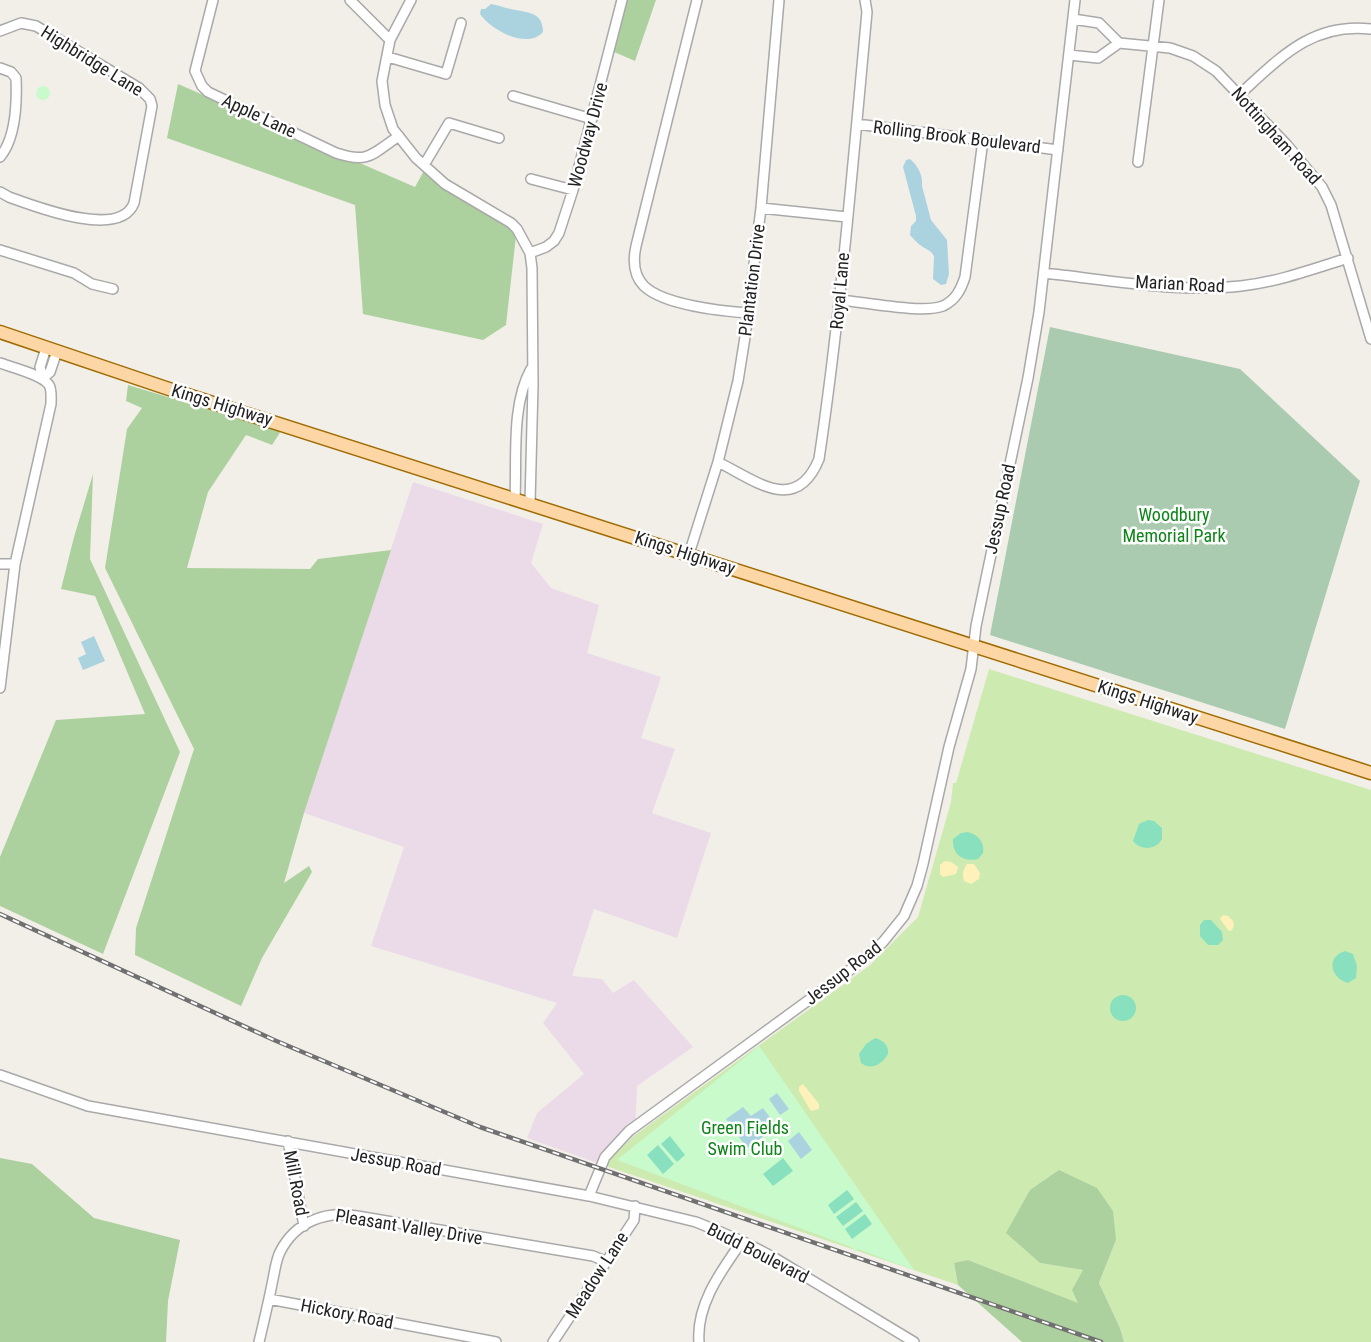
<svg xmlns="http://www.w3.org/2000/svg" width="1371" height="1342" font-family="'Roboto Condensed',sans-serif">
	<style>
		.industrial { fill: #ebdbe8 }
		.grass { fill: #cdebb0 }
		.forest { fill: #add19e }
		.sand { fill: #fff1ba }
		.cemetery { fill: #aacbaf }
		.park { fill: #c8facc }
		.pitch { fill: #88e0be }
		.water { fill: #aad3df }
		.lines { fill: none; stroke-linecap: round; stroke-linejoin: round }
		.minor-casing { stroke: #a9a9a9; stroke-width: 12 }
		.major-casing { stroke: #a06b00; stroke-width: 15 }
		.minor { stroke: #fff; stroke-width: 9 }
		.major { stroke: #fcd6a4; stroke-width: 12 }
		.rail-casing { stroke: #707070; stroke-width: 4.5 }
		.rail { stroke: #fff; stroke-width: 2; stroke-dasharray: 7; stroke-linecap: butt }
		.labels { text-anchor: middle; stroke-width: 5; stroke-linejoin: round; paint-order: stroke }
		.street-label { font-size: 18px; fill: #222; stroke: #fff }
		.park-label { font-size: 18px; fill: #0c8416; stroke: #fff }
	</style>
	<rect width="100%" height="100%" fill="#f2efe9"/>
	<path class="industrial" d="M413,482L543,524L531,563L551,588L599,605L587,653L661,677L641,738L675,749L652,813L711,833L677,938L594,909L572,976L602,979L613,993L634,980L693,1047L637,1086L635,1135L603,1165L527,1138L537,1113L584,1074L543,1023L557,1003L371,946L404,847L304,813Z"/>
	<path class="grass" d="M989,669L1371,790V1342H1124L1120,1328L1099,1283L1116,1240L1040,1263L1084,1270L1079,1304L968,1260L954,1264L958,1285L603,1165L635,1135L869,966L918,917L951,802L953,783H956Z"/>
	<path class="forest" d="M616,0H656L635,61L605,48Z
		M178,84L415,187L426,167L517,227L506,325L483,340L363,314L355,205L167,138Z
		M128,385L281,431L272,445L246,435L208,492L187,568L310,569L318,559L391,550L304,813L284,883L309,866L312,872L262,958L241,1006L135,955L136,928L194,749L105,568L127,429L142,408L126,401Z
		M93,474L90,559L180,752L103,954L0,906V857L56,720L145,714L95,596L61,589L74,537Z
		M0,1158L32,1164L94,1218L180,1240L168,1301L166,1342H0Z
		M1059,1170L1097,1188L1113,1211L1116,1240L1099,1283L1120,1328L1124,1342H1022L958,1285L954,1263L968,1260L1078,1303L1072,1290L1083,1270L1040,1263L1006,1233L1030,1190Z"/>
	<path class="sand" d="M945,861L951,862L958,867L956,874L943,877L940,874V865Z
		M967,864H974L980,873L979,879L971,884L964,881C962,874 963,870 967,864Z
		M1223,915L1228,916L1233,921L1234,926L1232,930L1229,931L1220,919Z
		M803,1084L819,1104V1109L811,1111L799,1091V1087Z"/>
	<path class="cemetery" d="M1050,327L1240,369L1360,481L1285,729L990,635Z"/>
	<path class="park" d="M36 93a7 7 0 1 1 14 0a7 7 0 1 1-14 0Z
		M759,1046L914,1270L858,1249L855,1252L851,1247L617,1160Z"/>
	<path class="pitch" d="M1148,820L1154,821L1162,828V839C1156,850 1141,851 1133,841L1139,824Z
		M968,832C978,835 985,842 983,853L978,859C963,862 952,855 953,839L961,833Z
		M1204,920H1211L1222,932L1223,940L1218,945H1208L1200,936V925Z
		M1345,951L1353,954L1357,966L1356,978L1348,983C1331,979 1325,957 1345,951Z
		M1110 1008a13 13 0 1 1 26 0a13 13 0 1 1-26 0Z
		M875,1038C883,1040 889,1045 888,1054C882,1064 872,1071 861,1063L859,1054L866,1044Z
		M670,1136L685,1155L677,1162L661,1144Z
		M658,1145L674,1164L663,1174L647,1155Z
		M783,1158L793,1171L773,1186L763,1174Z
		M847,1190L854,1199L834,1214L828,1205Z
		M856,1202L863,1211L843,1226L836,1217Z
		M865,1214L872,1224L852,1239L845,1229Z"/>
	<path class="water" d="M491,4C498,5 504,8 511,9C527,13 543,11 543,32C527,50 491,30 480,14L481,9H485Z
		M910,159C918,166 923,175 922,186L931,220L947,240L949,274L946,284L941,285L933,279L934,256C930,249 926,250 920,245C916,242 913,238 910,235L911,226L916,221V216L903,167L906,160Z
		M94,636L105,661L83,670L78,658L86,654L81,642Z
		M777,1093L789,1109L780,1115L769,1099Z
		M743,1107L751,1116L763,1108L777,1127L747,1148L726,1119Z
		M799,1132L812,1150L801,1159L788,1141Z"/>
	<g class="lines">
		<g class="minor-casing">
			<path id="minor" d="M213,0L195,71L202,86L208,92L336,153C369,164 372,154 399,136
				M350,0L390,40
				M411,0L390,40L382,81L385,105L393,129L416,158L445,184L511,223L517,229L530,253L532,268L533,385L530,503
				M697,0L636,246C633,260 633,275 644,286C664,305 721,311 748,313
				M1073,19L1099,23L1119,43L1170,48L1193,56L1216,71L1287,145L1322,187L1331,205L1371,339
				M0,31L21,23L36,26L139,88L150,99L152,106L134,203C120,240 34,206 9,197L0,192
				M1069,55L1098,58L1119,43
				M388,57L446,74L461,23
				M0,68L11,72L16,78C17,102 16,138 0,157
				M1240,94C1280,58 1312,22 1371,29
				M513,96L592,119
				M857,124L1058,150
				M1138,162L1159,0
				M424,165L449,123L499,138
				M531,179L573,190
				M761,208L847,217
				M0,250L74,273L92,284L113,289
				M530,253L546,247L554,241L559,233L573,190L622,0
				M1044,273C1109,280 1176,293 1241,286C1278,282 1313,269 1348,258
				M840,300C864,302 923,314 943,306C956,300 961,289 965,277L983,140
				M46,348L40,367L43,378L50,372L57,351
				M0,363C11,367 43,375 49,385C52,390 51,398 51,404L15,564L0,688
				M718,462C756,481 796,515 819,459C841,311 853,161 867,12L865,0
				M515,498C517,457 511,405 531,369
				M689,554L718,462L738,381L745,337L761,208L779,0
				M0,564H15
				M0,1075L88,1106L589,1196L696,1222L742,1241L773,1257L914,1342
				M288,1141L304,1226
				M589,1196L605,1157L629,1131L854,967L883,942L904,916L917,886L923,864L949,747L971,669L976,626L1028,378L1039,312L1075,0
				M269,1299L496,1342
				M259,1342C264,1321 269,1300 273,1279C275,1270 276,1260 280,1252C295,1222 326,1210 357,1216L593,1256L607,1262
				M553,1342L634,1220L635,1206
				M699,1342C696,1304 722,1270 742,1241"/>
		</g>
		<g class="major-casing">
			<path id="major" d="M0,332L166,388L1371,773"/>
		</g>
		<use href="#minor" class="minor"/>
		<use href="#major" class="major"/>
		<g class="rail-casing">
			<path id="rail" d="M0,914L274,1040L480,1127L1101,1342"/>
		</g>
		<use href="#rail" class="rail"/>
	</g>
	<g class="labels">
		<g class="street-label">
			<text transform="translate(92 61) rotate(32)" y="6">Highbridge Lane</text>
			<text transform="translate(259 116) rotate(25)" y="6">Apple Lane</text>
			<text transform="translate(588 135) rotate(-75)" y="6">Woodway Drive</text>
			<text transform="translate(1276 136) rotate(48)" y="6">Nottingham Road</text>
			<text transform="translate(957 137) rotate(7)" y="6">Rolling Brook Boulevard</text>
			<text transform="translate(752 280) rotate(-83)" y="6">Plantation Drive</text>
			<text transform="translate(1180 284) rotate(3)" y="6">Marian Road</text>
			<text transform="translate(840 291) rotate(-85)" y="6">Royal Lane</text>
			<text transform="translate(222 405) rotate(17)" y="6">Kings Highway</text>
			<text transform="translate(1000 509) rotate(-78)" y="6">Jessup Road</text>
			<text transform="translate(685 553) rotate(18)" y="6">Kings Highway</text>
			<text transform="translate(1148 702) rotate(18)" y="6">Kings Highway</text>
			<text transform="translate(843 973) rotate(-38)" y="6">Jessup Road</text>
			<text transform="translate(396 1162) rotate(10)" y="6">Jessup Road</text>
			<text transform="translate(296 1183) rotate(79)" y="6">Mill Road</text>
			<text transform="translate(409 1227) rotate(9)" y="6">Pleasant Valley Drive</text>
			<text transform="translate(758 1253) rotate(27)" y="6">Budd Boulevard</text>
			<text transform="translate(597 1275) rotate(-57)" y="6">Meadow Lane</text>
			<text transform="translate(347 1314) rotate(11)" y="6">Hickory Road</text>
		</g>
		<g class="park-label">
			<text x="1174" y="521">Woodbury<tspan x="1174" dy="21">Memorial Park</tspan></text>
			<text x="745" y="1134">Green Fields<tspan x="745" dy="21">Swim Club</tspan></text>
		</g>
	</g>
</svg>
